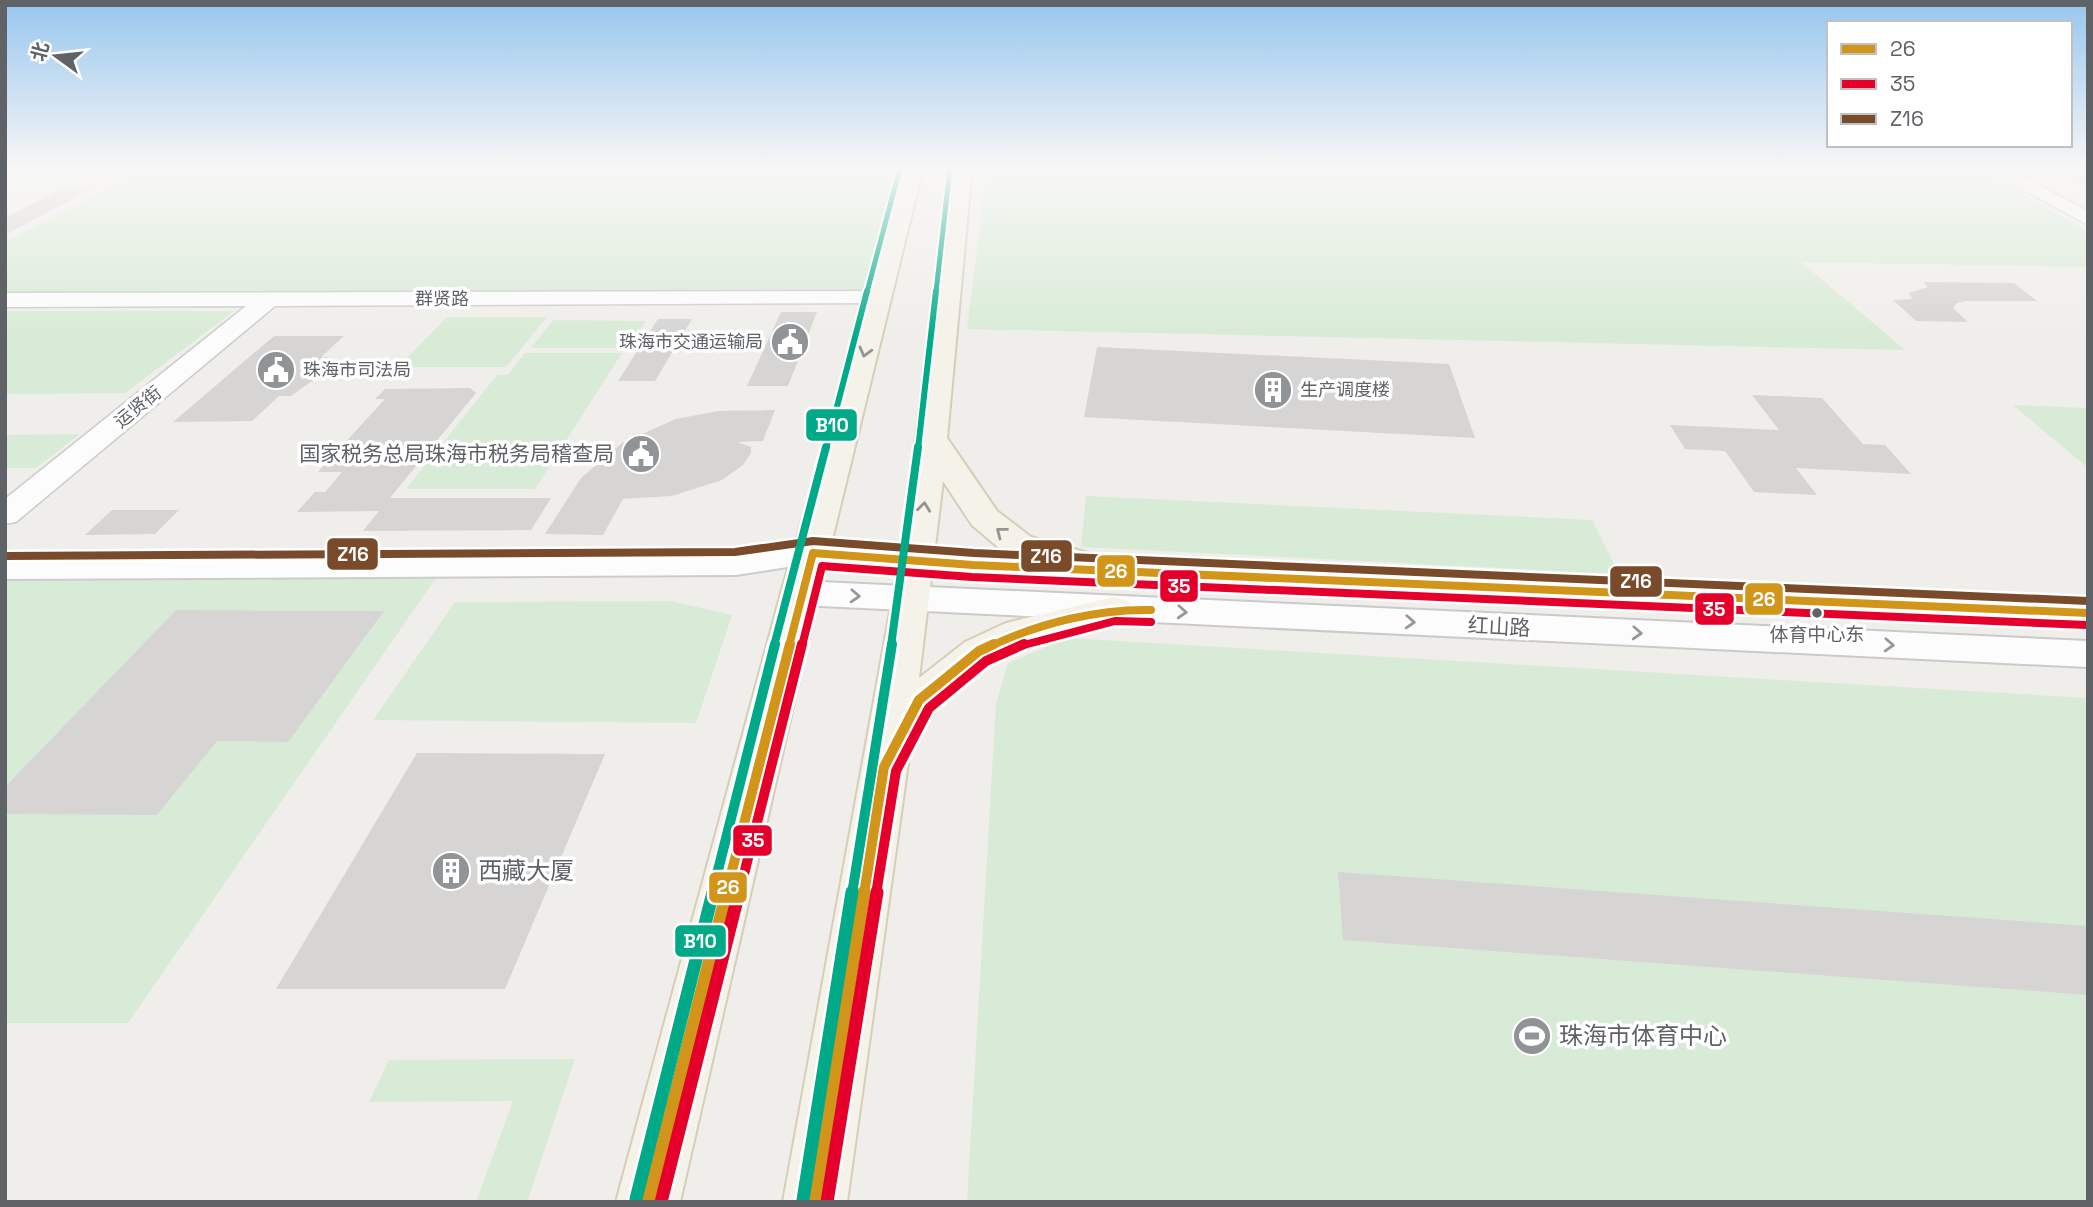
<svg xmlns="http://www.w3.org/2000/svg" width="2093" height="1207" font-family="'Space Grotesk','Noto Sans SC',sans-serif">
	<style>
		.green { fill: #d8ebd6 }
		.building { fill: #d6d5d3 }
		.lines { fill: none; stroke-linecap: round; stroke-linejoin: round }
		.minor-casing { stroke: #cbcccc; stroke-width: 3 }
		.tertiary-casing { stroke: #cbcccc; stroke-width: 4 }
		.secondary-casing { stroke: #cacacb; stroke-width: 4 }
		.primary-casing { stroke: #d7ceb8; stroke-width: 4 }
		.minor { fill: #fdfcfc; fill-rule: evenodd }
		.tertiary { fill: #fdfcfc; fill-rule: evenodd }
		.secondary { fill: #fdfcfc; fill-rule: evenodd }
		.primary { fill: #f4f2e9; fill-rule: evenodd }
		.bus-1-far2-casing { stroke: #fff; stroke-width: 13 }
		.bus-1-far1-casing { stroke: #fff; stroke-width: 16 }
		.bus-1-casing { stroke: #fff; stroke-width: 18 }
		.bus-2-far2-casing { stroke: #fff; stroke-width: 13 }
		.bus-2-far1-casing { stroke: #fff; stroke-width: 16 }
		.bus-2-casing { stroke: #fff; stroke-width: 18 }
		.bus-3-casing { stroke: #fff; stroke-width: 13 }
		.bus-4-far4-casing { stroke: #fff; stroke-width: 9 }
		.bus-4-far3-casing { stroke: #fff; stroke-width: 10 }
		.bus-4-far2-casing { stroke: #fff; stroke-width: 13 }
		.bus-4-far1-casing { stroke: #fff; stroke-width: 16 }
		.bus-4-casing { stroke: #fff; stroke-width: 18 }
		.bus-1-far2 { stroke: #d1951a; stroke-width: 8 }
		.bus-1-far1 { stroke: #d1951a; stroke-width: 10 }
		.bus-1 { stroke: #d1951a; stroke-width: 13 }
		.bus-2-far2 { stroke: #e4002b; stroke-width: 8 }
		.bus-2-far1 { stroke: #e4002b; stroke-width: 10 }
		.bus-2 { stroke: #e4002b; stroke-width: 13 }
		.bus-3 { stroke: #7a4b2a; stroke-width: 8 }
		.bus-4-far4 { stroke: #0a8; stroke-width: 5 }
		.bus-4-far3 { stroke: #0a8; stroke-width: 6 }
		.bus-4-far2 { stroke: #0a8; stroke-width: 8 }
		.bus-4-far1 { stroke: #0a8; stroke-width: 10 }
		.bus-4 { stroke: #0a8; stroke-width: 13 }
		.oneway { stroke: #939595 }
		.oneway2 { stroke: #96999c }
		.bus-dot { fill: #5f6368; stroke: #fff; stroke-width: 2.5 }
		.labels { text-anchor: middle; stroke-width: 7; stroke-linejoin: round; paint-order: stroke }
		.far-street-label { font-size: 18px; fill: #5f6368; stroke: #fff }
		.far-poi-label { font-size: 18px; fill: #5f6368; stroke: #fff; text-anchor: start }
		.bus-label { font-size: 19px; fill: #5f6368; stroke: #fff }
		.poi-label { font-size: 21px; fill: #5f6368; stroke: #fff; text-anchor: end }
		.street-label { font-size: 21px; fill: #5f6368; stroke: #fff }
		.near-poi-label { font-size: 24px; fill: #5f6368; stroke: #fff; text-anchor: start }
		.line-badge { stroke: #fff; stroke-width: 2.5 }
		.badge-label { font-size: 19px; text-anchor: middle; font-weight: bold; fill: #fff }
	</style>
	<rect width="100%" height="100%" fill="#efeeea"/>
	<path class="green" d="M5,168H140L70,181L5,182Z
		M148,168H912L879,298L5,300V242Z
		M987,168H1975L2088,231V267L1801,262L1905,350L967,329Z
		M5,311H234L125,393L5,394Z
		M447,317H547L506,367H398Z
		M553,320L646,321L628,348H531Z
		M525,353H622L535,489H406L497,375H508Z
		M2013,405L2088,408V468Z
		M80,434L36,468H5V435Z
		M1086,496L1592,520L1619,574L1081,547Z
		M5,572H440L128,1023H5Z
		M670,601L732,615L696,723L373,720L455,602Z
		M1068,638L2088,698V1202H967L996,703L1008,663Z
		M575,1059L527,1202H476L513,1101L369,1102L389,1060Z"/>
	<path class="building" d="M2048,168H2088V188Z
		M61,189H91L5,235V218Z
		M1923,282L2014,283L2037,301H1965L1957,303L1953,308L1968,322L1916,321L1893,300L1912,299L1909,293L1928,287Z
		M781,312H817L788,386H747Z
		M658,319H692L655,381H618Z
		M274,336H344L321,357H332L319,376L291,396H279L252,421L173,422Z
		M1097,347L1449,364L1475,438L1084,417Z
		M470,388L476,393L390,498H551L531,530L363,531L379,511L297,512L315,492H325L342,472H318L385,399H375L385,389Z
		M1752,395L1822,398L1863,444L1885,445L1911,474L1796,468L1817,495L1754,492L1725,451L1685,449L1670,425L1779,430Z
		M775,410L763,441L737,442L751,447V453L743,465L722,480L672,496L623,499L603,535L545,534L581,478L622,443L676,419L718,411Z
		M112,510H179L155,534L85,535Z
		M176,610L384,611L288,742L217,741L157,815L5,814V787Z
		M417,753L605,754L505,989H276Z
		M1338,872L2088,926V995L1343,940Z"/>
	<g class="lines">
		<g class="minor-casing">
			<path id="minor" d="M1984,168H2006L2088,211V225Z
				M879,291L887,293L891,298L887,303L275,306L16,522L5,524V499L246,306L5,307V293Z"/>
		</g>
		<g class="tertiary-casing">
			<path id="tertiary" d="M813,542L826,545L831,553L826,561L736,575L5,579V557L736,553Z"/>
		</g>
		<g class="secondary-casing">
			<path id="secondary" d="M813,542L973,554L2088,601V625L973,576L800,561L795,553L800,545Z
				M800,581L2088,641V667L800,605L787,601L781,593L787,585Z"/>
		</g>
		<g class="primary-casing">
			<path id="primary" d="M903,168H923L819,593L680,1202H616L781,593Z
				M952,168H972L947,438L997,511L1031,537L1124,563L1130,571L1124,579L1111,582L1005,553L972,525L943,481L919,678L965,642L1006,623L1114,597L1128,601L1133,609L1128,617L1033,641L993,660L936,709L909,756L847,1202H783L899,562Z"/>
		</g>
		<use href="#minor" class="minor"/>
		<use href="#tertiary" class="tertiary"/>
		<use href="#secondary" class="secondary"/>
		<use href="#primary" class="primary"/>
		<g class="bus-1-far2-casing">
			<path id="bus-1-far2" d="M789,646L813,553L973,565L2088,613
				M991,646C1040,623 1097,609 1151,610"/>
		</g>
		<g class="bus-1-far1-casing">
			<path id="bus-1-far1" d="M726,894L790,644
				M864,894L884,767L919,700L979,651L994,644"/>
		</g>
		<g class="bus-1-casing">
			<path id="bus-1" d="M648,1202L727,892
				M815,1202L864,892"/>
		</g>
		<g class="bus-2-far2-casing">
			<path id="bus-2-far2" d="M802,646L822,566L972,577L2087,625
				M1020,646L1115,621L1151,622"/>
		</g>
		<g class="bus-2-far1-casing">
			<path id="bus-2-far1" d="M739,894L802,644
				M876,894L896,771L929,708L986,661L1024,644"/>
		</g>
		<g class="bus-2-casing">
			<path id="bus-2" d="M661,1202L739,892
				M827,1202L877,892"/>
		</g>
		<g class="bus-3-casing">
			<path id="bus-3" d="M5,556L735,552L813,541L974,553L2088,601"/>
		</g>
		<g class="bus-4-far4-casing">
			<path id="bus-4-far4" d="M867,292L900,168
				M936,292L950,168"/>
		</g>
		<g class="bus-4-far3-casing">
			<path id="bus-4-far3" d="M826,449L867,291
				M918,449L936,291"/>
		</g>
		<g class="bus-4-far2-casing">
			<path id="bus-4-far2" d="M774,646L826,447
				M891,646L918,447"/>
		</g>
		<g class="bus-4-far1-casing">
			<path id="bus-4-far1" d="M712,894L775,644
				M852,894L892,644"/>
		</g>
		<g class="bus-4-casing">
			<path id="bus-4" d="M636,1199L713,892
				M803,1200L852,892"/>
		</g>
		<use href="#bus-1-far2" class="bus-1-far2"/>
		<use href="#bus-1-far1" class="bus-1-far1"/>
		<use href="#bus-1" class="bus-1"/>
		<use href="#bus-2-far2" class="bus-2-far2"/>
		<use href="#bus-2-far1" class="bus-2-far1"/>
		<use href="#bus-2" class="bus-2"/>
		<use href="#bus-3" class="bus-3"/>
		<use href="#bus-4-far4" class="bus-4-far4"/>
		<use href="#bus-4-far3" class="bus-4-far3"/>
		<use href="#bus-4-far2" class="bus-4-far2"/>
		<use href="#bus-4-far1" class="bus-4-far1"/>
		<use href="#bus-4" class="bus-4"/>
	</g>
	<defs><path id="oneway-chevron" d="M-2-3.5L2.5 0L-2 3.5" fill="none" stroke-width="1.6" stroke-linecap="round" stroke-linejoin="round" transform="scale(1.75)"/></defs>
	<g class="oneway">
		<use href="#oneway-chevron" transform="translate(865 352) rotate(105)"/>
		<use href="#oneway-chevron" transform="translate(924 507) rotate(-83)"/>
		<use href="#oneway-chevron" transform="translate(1001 532) rotate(-142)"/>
	</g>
	<g class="oneway2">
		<use href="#oneway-chevron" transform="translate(855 596) rotate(3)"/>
		<use href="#oneway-chevron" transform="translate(1182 612) rotate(3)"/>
		<use href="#oneway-chevron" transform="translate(1410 622) rotate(3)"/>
		<use href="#oneway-chevron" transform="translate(1637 633) rotate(3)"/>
		<use href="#oneway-chevron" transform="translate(1889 645) rotate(3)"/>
	</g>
	<linearGradient id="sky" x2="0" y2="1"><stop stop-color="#97c6ef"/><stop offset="0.5" stop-color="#f8f7f6"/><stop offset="1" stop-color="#f8f7f6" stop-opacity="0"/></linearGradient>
	<rect width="2093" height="337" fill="url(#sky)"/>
	<defs>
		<g id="civic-disc" transform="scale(2.0125)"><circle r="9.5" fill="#919496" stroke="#fff"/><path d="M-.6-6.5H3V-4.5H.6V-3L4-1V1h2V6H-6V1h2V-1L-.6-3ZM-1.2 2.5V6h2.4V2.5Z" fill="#fff"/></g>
		<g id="building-disc" transform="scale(2.0125)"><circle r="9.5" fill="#919496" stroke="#fff"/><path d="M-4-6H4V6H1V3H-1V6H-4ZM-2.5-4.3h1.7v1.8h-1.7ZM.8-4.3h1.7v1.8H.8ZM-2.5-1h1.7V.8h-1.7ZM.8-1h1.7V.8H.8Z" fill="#fff"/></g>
		<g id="stadium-disc" transform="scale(2.0125)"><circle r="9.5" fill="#919496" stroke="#fff"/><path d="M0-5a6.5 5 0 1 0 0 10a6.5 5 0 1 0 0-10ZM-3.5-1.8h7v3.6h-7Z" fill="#fff"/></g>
	</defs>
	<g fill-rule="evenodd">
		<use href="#civic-disc" x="790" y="342"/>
		<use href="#civic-disc" x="276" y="370"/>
		<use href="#building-disc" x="1273" y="390"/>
		<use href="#civic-disc" x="641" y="454"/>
		<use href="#building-disc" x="451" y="871"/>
		<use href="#stadium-disc" x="1532" y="1036"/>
	</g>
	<circle class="bus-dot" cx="1817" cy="613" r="6"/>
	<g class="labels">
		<g class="far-street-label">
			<text x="442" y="305">群贤路</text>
			<text transform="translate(138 407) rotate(-39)" y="6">运贤街</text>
		</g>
		<g class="far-poi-label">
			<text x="763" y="348" text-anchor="end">珠海市交通运输局</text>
			<text x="303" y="376">珠海市司法局</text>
			<text x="1300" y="396">生产调度楼</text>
		</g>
		<g class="bus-label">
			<text x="1817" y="641">体育中心东</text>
		</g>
		<g class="poi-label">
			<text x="614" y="461">国家税务总局珠海市税务局稽查局</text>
		</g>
		<g class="street-label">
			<text transform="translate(1499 627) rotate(3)" y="7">红山路</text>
		</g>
		<g class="near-poi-label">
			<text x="478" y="879">西藏大厦</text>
			<text x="1559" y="1044">珠海市体育中心</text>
		</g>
	</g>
	<g class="line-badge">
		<rect x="805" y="408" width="53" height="34" rx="7" fill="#0a8"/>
		<rect x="326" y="537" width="53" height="34" rx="7" fill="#7a4b2a"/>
		<rect x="1020" y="539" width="53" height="34" rx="7" fill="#7a4b2a"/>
		<rect x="1096" y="554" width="40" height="34" rx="7" fill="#d1951a"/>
		<rect x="1609" y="565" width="54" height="33" rx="7" fill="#7a4b2a"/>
		<rect x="1159" y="569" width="40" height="34" rx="7" fill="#e4002b"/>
		<rect x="1744" y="582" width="40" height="34" rx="7" fill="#d1951a"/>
		<rect x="1694" y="592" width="41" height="34" rx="7" fill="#e4002b"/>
		<rect x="732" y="824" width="41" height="33" rx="7" fill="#e4002b"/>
		<rect x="708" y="871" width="40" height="33" rx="7" fill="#d1951a"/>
		<rect x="674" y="924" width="53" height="34" rx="7" fill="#0a8"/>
	</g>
	<g class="badge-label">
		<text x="832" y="432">B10</text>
		<text x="353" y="561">Z16</text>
		<text x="1046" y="563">Z16</text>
		<text x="1116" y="578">26</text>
		<text x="1636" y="588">Z16</text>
		<text x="1179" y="593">35</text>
		<text x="1764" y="606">26</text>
		<text x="1714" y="616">35</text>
		<text x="753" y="847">35</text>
		<text x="728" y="894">26</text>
		<text x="700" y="948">B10</text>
	</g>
	<rect width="2093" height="1207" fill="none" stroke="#5f6368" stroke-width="14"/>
	<rect x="1827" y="21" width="245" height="126" fill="#ffffff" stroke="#bfc1c3" stroke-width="2"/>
	<rect x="1841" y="44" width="35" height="10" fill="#d1951a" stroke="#bfc1c3" stroke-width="2"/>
	<text x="1890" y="56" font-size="21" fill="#5f6368">26</text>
	<rect x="1841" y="79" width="35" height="10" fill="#e4002b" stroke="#bfc1c3" stroke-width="2"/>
	<text x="1890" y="91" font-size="21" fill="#5f6368">35</text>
	<rect x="1841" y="114" width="35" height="10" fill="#7a4b2a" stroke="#bfc1c3" stroke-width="2"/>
	<text x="1890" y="126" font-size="21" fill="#5f6368">Z16</text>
	<g transform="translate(56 56) rotate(285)" stroke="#ffffff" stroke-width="5" paint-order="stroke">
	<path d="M0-5L12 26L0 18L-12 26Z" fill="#5f6368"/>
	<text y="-10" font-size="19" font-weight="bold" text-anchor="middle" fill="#5f6368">北</text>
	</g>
</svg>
